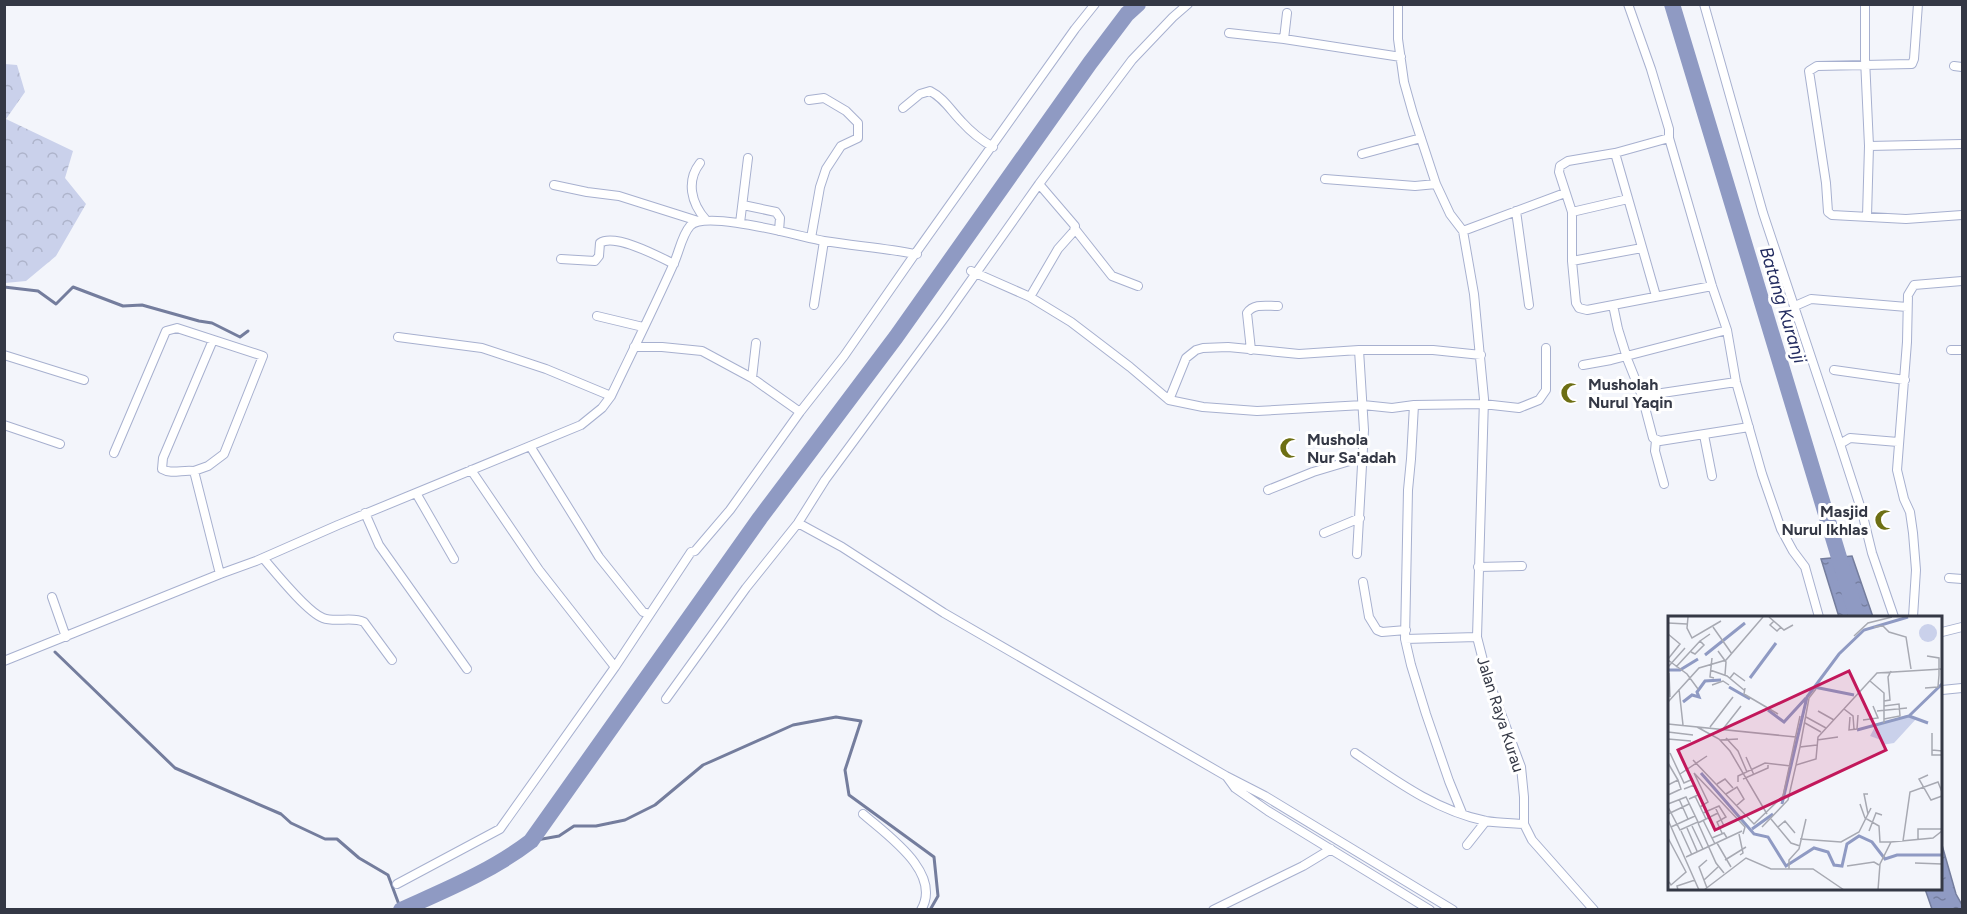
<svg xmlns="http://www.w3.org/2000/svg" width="1967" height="914" font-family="Figtree,sans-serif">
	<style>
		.forest { fill: url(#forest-crowns) }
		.water { fill: url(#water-ripples); stroke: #747d9d; stroke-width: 1.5 }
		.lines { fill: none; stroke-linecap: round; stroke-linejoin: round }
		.stream { stroke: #747d9d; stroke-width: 3 }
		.river { stroke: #8f9ac3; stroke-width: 16 }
		.street-casing { stroke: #a7b0cf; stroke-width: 10 }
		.street { stroke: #fff; stroke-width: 8 }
		.labels { text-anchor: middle; stroke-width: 6; stroke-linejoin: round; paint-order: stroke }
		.poi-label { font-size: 16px; font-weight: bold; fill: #343845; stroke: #fff; text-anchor: start }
		.street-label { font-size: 16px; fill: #343845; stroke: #fff }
		.water-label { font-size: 18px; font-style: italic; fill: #232c60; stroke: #fff }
		.inset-river { fill: none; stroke: #8f9ac3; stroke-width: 3 }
		.inset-road { fill: none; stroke: #a7a9b2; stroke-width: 1.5 }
		.view { fill: #c2185b; fill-opacity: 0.15; stroke: #c2185b; stroke-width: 3 }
		.inset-edge { fill: none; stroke: #343845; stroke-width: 3 }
	</style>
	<defs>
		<pattern id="forest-crowns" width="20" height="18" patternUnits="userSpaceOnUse" patternTransform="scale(1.5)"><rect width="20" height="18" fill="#cad1eb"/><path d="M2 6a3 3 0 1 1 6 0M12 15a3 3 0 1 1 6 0" fill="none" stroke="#aeb4cb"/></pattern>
		<pattern id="water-ripples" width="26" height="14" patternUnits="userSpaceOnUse" patternTransform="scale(1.5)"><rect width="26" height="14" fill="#8f9ac3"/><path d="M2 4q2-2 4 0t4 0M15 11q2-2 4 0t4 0" fill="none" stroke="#767fa0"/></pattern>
	</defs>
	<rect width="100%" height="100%" fill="#f3f5fb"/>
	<path class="forest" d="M5,64L17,65L25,92L6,119L73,151L65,178L86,204L56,256L26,281L5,283Z"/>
	<path class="water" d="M1852,556L1873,617H1839L1821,559Z
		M1942,845L1956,894L1962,905V909H1932L1925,889L1942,888Z"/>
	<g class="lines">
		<path class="stream" d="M4,287L38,291L56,304L73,287L123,306L142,305L199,321L212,323L240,337L248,331
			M55,652L175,768L281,814L291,823L325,839H337L359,858L388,875L401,910
			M531,841L559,836L574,826H596L625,820L655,805L703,765L793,725L836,717L861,721L845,770L849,795L934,857L938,896L930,910"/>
		<path class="river" d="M1672,4L1857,617
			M401,910C445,890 492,871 531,841L760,518L896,337L1090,63L1127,14L1138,4"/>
		<g class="street-casing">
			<path id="street" d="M1398,4V39L1404,82L1413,114L1436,184L1450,214L1463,231L1474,294L1484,399L1477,637L1487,676L1521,767L1524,797V824L1532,840L1594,910
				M1628,4L1651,69L1669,129V138L1712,286L1727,330L1736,382L1762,474L1781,529L1793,551L1805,567L1819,617
				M1704,4L1763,213L1840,444L1862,512L1872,553L1894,617
				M1865,4V59L1869,146L1867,216
				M1918,4L1914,59L1912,64L1817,66L1809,71L1826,183L1828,212L1832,215L1906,219L1962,215
				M1287,13L1284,39L1401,57
				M1229,33L1284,39
				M1954,66L1962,67
				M809,100L824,98L846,111L858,123V138L841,146L826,169L820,187L811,238
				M903,108L920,94L930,91C944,98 951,111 962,122C971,132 981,140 993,147
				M1669,138L1615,153L1568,161L1560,166L1559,172L1572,212V261L1576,303L1579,308L1587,310L1712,286
				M1869,146L1962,144
				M1615,153L1656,296
				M1362,154L1421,138
				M700,163C686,181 691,203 706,220
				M1325,179L1415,186L1436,184
				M554,185L587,192L619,196L698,221
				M743,205L776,212L780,218L779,231
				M1516,211L1529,305
				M1572,212L1628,199
				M740,223L748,158
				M1075,229L1112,276L1138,286
				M1463,231L1565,193
				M561,259L595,261L599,256L600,243C615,233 658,256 674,264
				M1572,261L1642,248
				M971,271L1030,297L1071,322L1130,367L1169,400L1203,407L1257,411L1363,405L1392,408L1414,405L1483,404L1519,408L1539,400L1546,390V348
				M1030,297L1058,249L1074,231L1075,226L1039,184
				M814,305L824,241
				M1613,305L1618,329L1628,361L1642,396L1653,438L1660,441L1749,427
				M1795,306L1811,299L1907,307
				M597,316L643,327
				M398,337L482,348L546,369L611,396
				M213,340L163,458L162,469C172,475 183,469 194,471L220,574
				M634,347H662L702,351L752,378L800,412L844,356L915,254H917
				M1251,350L1247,313C1254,303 1266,306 1278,306
				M1951,350H1962
				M4,355L84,380
				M1583,365L1611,360L1727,330
				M1834,370L1905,380
				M752,378L756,343
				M1642,396L1736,382
				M1169,400L1186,358L1196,350L1203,348L1228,347L1299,354L1359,350H1433L1481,355
				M1414,405L1411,459L1408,490L1405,639L1411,665L1426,714L1449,781L1462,813
				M4,425L60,444
				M1704,435L1712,476
				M1656,440L1655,451L1664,484
				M1840,444L1850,438L1898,442
				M530,446L599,557L643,612L650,614
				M114,453L166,331L177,328L263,356L224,454L208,466L194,471
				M471,470L539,570L615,667
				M1268,490L1313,472L1363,457
				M416,493L454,559
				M365,513L379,545L467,669
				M798,523L842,547L944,613L1226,776L1265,796L1453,910
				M1324,533L1360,518
				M1357,554L1364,430L1359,350
				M263,558C275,572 307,612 323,618C336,623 352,616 364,622L392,660
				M1478,567L1522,566
				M1949,578L1962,579
				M1363,582L1369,617L1377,630L1382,632L1406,630
				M52,597L66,637
				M1913,617L1916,570L1913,533L1910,512L1904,499L1897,470L1907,342L1908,295L1914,285L1962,281
				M1942,632L1962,627
				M1405,639L1477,637
				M4,661L220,574L256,561L338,525L581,425L602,408L611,396C632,352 654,308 674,263C679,252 682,235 690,226C705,209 801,237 824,241C855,246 885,248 915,254L1075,29L1095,4
				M1942,690L1962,688
				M666,699L746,588L798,523L825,480L945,317L1039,184L1132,60L1173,17L1188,4
				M1355,753C1396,781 1437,811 1486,821C1498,823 1511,823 1524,824
				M1227,777L1235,788L1268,811L1430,910
				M863,814C887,835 943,873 921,910
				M1467,845L1486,821
				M397,884L500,829L615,667L691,552L695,551L730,510L800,412
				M1213,910L1303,866L1331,849"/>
		</g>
		<use href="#street" class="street"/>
	</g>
	<defs>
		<g id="mosque-bare" transform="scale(1.62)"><path d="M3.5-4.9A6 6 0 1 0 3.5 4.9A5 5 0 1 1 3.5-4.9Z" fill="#6d6f14" stroke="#fff" stroke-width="2.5" paint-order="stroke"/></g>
	</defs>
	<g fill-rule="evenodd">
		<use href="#mosque-bare" x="1571" y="393"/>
		<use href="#mosque-bare" x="1290" y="448"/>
		<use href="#mosque-bare" x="1885" y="520"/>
	</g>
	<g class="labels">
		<g class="poi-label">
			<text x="1588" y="390">Musholah<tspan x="1588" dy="18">Nurul Yaqin</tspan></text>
			<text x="1307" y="445">Mushola<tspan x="1307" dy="18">Nur Sa'adah</tspan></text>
			<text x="1868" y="517" text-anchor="end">Masjid<tspan x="1868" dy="18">Nurul Ikhlas</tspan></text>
		</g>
		<g class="street-label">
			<text transform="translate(1501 714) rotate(72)" y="6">Jalan Raya Kurau</text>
		</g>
		<g class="water-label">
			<text transform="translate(1783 305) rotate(73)" y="6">Batang Kuranji</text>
		</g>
	</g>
	<g transform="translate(1668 616)">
		<rect width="274" height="274" fill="#f3f5fb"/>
		<path d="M239,99L248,103L226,127L214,129L213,124L202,120L208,109Z" fill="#cad1eb"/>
		<path d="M251 17a9 9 0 1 1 18 0a9 9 0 1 1-18 0Z" fill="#cad1eb"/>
		<path class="inset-river" d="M37,39L77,7M0,54H12L30,43M82,62L108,27M61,71L82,83M146,71L186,79M15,86L24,79L31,81L29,76L37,65L53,64M100,94L116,106L138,82M241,100L260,107M189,114L241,100L274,68M33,157L86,218L100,221L118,250L146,232L160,236L166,249L174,250L179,228L191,220L204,226L217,243L229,239H274M114,188L139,81L171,38L196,14L240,1M84,213L105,198"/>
		<path class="inset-road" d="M20,1L19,12L24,22L53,5M101,1L116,14L125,9M106,5L102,9L109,15L113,11M0,7L19,8M45,11L64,38M206,11L215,10L221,16L238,21L243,53M0,18L12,28L0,43M186,20L200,7L224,1M50,35L58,46L57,59M23,36L27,38L36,29L32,25L42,18M44,42L42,61L46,62M0,44L19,58L30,73M0,51L17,32M8,51L32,25M42,54L59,60L76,74M1,57L2,81M62,62L66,57L77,65M202,65L216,77V107M44,69L55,65L61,69M77,72L76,78L110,98M257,72L270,71L271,59V42L259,40M11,73L15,109M216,85L222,84L220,61L223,55M0,86L31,52L58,44L95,1M216,90L231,88L232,100L216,103M176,93L185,100L186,113M150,95L166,104M209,95L239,92M138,101L158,112M182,101L181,114L189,113L190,99M195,104L210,102L205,90M137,107L153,116M0,108L128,121M29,111L51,123L62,135L99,198M42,111L65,81M55,113L73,90M0,116L25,119M264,117V139H273M58,122L70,135L79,156M0,123L23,125M52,124L70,123M149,124L170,121M132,131L141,82L148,73M264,134L274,135V113M2,137L16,167L25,163M78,141L86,159M25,144L86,208L115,180L132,100M0,147L10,164L0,169M128,149L132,131L149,129M26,157L77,211L75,218M26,157L40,186L32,191M12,158L39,140M260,159L251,163L263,184L274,180M75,163L100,152V147M70,166V160L97,147L123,150M49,168L57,163L65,172M16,173L26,169L30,179L21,183M58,178L69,171L76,183L68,190M0,179L13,173L10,164M27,180L38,203M11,183L20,203M0,188L18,181L30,206L12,214L0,191M192,188L197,202L211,210L212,226H223M47,191L56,210M35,197L51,190L58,201L49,206L54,217M0,198L21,188M200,198L196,178H200M103,203L123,227L132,230M0,204L31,274M35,204L47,228M30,207L48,247L56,257M30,207L50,197M24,210L35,233M3,211L27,200M94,211L120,184L128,149L148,143L150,121L209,57L274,53M110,211L117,205L127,217M19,212L29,235M13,215L24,239M201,215L208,197L214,199M71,218L75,237L72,239M0,222L18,256L3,269L1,266M44,222L56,217L59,222M132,223L173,226L191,216L203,192M250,224V213H274M235,225L242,176L270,166L274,176M49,227L63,251M18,241L74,215M57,244L78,231M247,247L274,248M179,250L206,246L211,249M121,253V244L131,233L138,203M36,264L50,251M39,272L31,251L39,244M10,274L9,270L27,264M36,274L78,242L103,253H145L176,274M210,274L212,248L223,226L265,222L274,215"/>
		<path class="view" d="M181,55L218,134L47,214L10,134Z"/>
		<rect width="274" height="274" class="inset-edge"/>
	</g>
	<rect width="1967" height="914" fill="none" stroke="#343845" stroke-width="12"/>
</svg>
